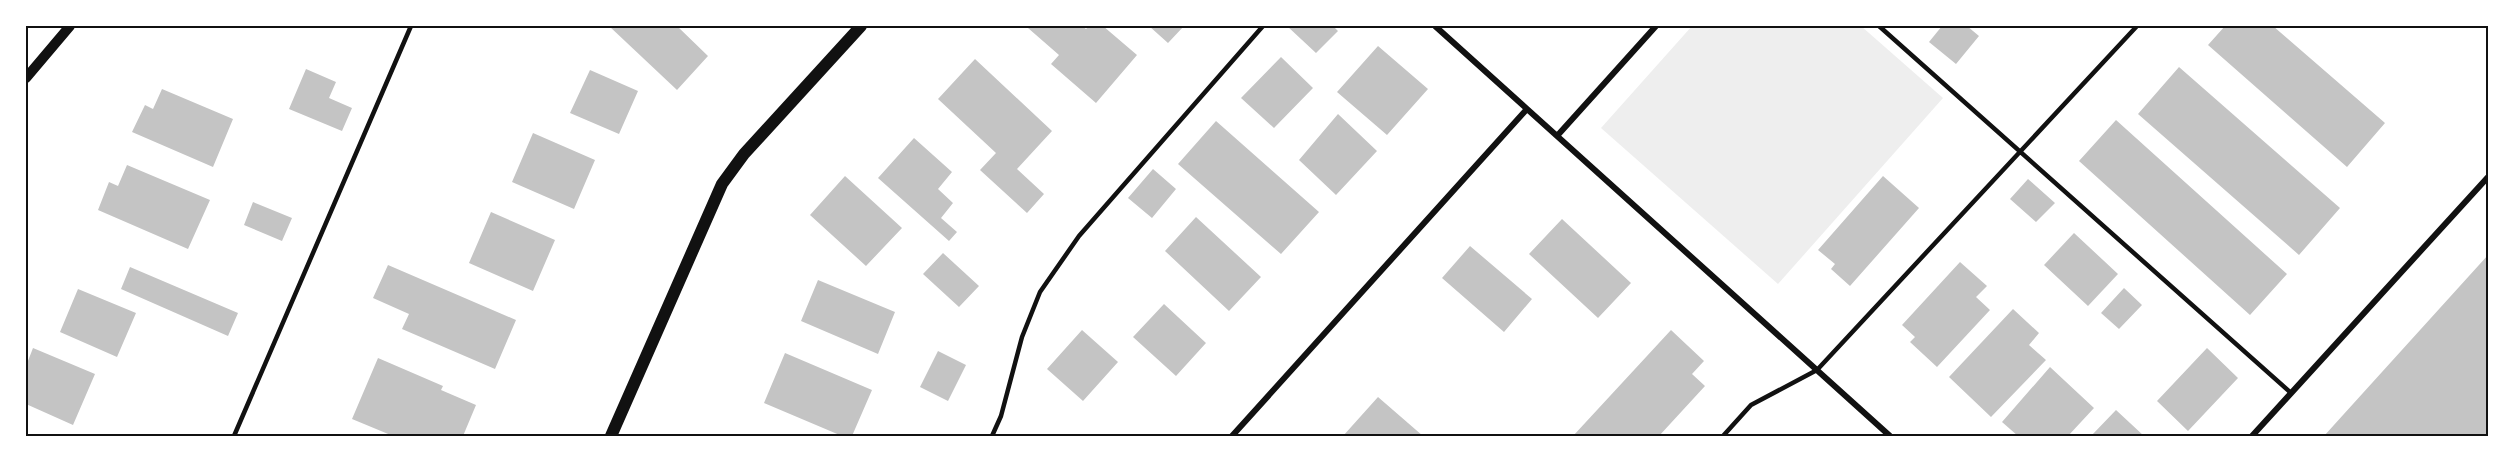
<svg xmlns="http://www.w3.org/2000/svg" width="2514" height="462" font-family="Rubik,sans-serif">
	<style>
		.green { fill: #eee }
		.building { fill: #c4c4c4 }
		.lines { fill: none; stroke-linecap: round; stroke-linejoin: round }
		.service { stroke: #111; stroke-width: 4.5 }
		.minor { stroke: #111; stroke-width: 6 }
		.tertiary { stroke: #111; stroke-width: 10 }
		.secondary { stroke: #111; stroke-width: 12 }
		.neatline { fill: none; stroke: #111; stroke-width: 2 }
	</style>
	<rect width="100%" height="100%" fill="#fff"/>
	<path class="green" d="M1692,26H1861L1943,98L1778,284L1601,128Z"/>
	<path class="building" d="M609,26H677L708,56L677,90Z
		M1031,26H1082L1086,29L1089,26H1103L1137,55L1096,103L1051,64L1059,55L1028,28Z
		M1149,26H1184L1168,43Z
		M1287,26H1333L1338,31L1316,53Z
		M1942,26H1967L1979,36L1956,64L1929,42Z
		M2225,26H2273L2385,123L2347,167L2208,45Z
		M1378,46L1428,89L1387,135L1337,92Z
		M1281,57L1313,88L1274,128L1241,98Z
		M975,59L1052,131L1017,169L1044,194L1027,213L980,170L996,153L938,99Z
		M2179,67L2340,208L2299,255L2138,114Z
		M306,69L336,82L329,98L352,108L342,131L289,109Z
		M590,70L638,91L619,134L570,113Z
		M162,89L233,119L213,167L132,132L145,105L153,109Z
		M1338,114L1377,151L1336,195L1299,160Z
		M2116,120L2287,274L2250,315L2079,161Z
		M1216,121L1319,212L1281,254L1178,164Z
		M533,133L595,160L574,209L512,182Z
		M914,138L952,172L938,189L953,203L941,218L957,232L949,241L878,178Z
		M127,165L210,200L188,249L98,210L109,182L118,186Z
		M1153,169L1176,189L1152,218L1128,198Z
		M845,176L902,228L866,266L810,215Z
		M1883,176L1919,208L1850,286L1831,269L1835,264L1818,250Z
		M2028,179L2055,203L2036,222L2010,199Z
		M253,202L292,218L282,241L244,225Z
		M491,212L555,240L533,291L469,263Z
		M1196,217L1261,277L1229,311L1165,251Z
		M1562,219L1631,283L1598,318L1529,254Z
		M2074,233L2118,274L2088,306L2044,265Z
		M1470,246L1532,299L1504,332L1442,278Z
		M943,253L979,286L959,307L923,274Z
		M2488,255V436H2324Z
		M1960,262L1987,286L1976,297L1990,310L1937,367L1910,342L1915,337L1902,325Z
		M388,265L516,320L495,369L402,329L409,314L373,298Z
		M130,267L238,313L228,336L121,289Z
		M818,280L895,312L878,354L801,321Z
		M2124,288L2142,305L2119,329L2101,313Z
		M78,289L136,313L117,357L60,332Z
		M1164,304L1206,343L1176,376L1133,337Z
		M2013,309L2039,333L2029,345L2046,360L1991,417L1949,377Z
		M1082,330L1118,362L1083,401L1047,369Z
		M1671,330L1704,361L1692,374L1705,386L1659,436H1573Z
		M33,348L95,374L73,425L26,404V366Z
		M2207,348L2238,378L2188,431L2157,401Z
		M938,351L966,365L948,401L920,387Z
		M785,353L872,390L852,436H842L764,403Z
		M378,358L443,386L441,390L476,405L463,436H393L352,419Z
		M2050,367L2094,408L2068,436H2018L2002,422Z
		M1378,397L1423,436H1343Z
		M2116,410L2144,436H2091Z"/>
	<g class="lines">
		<path class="service" d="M1879,26L2291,393
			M234,436L411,26
			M992,436L1001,416L1022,337L1040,292L1079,236L1263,26
			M1723,436L1751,405L1817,370L2137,26"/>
		<path class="minor" d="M1435,26L1890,436
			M1557,136L1656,26
			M1232,436L1527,109
			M2252,436L2488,177"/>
		<path class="tertiary" d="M26,78L70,26"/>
		<path class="secondary" d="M611,436L722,184L744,154L861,26"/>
	</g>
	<rect width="2514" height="462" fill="none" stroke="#ffffff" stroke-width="54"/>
	<rect x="27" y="27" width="2460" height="408" class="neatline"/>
</svg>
